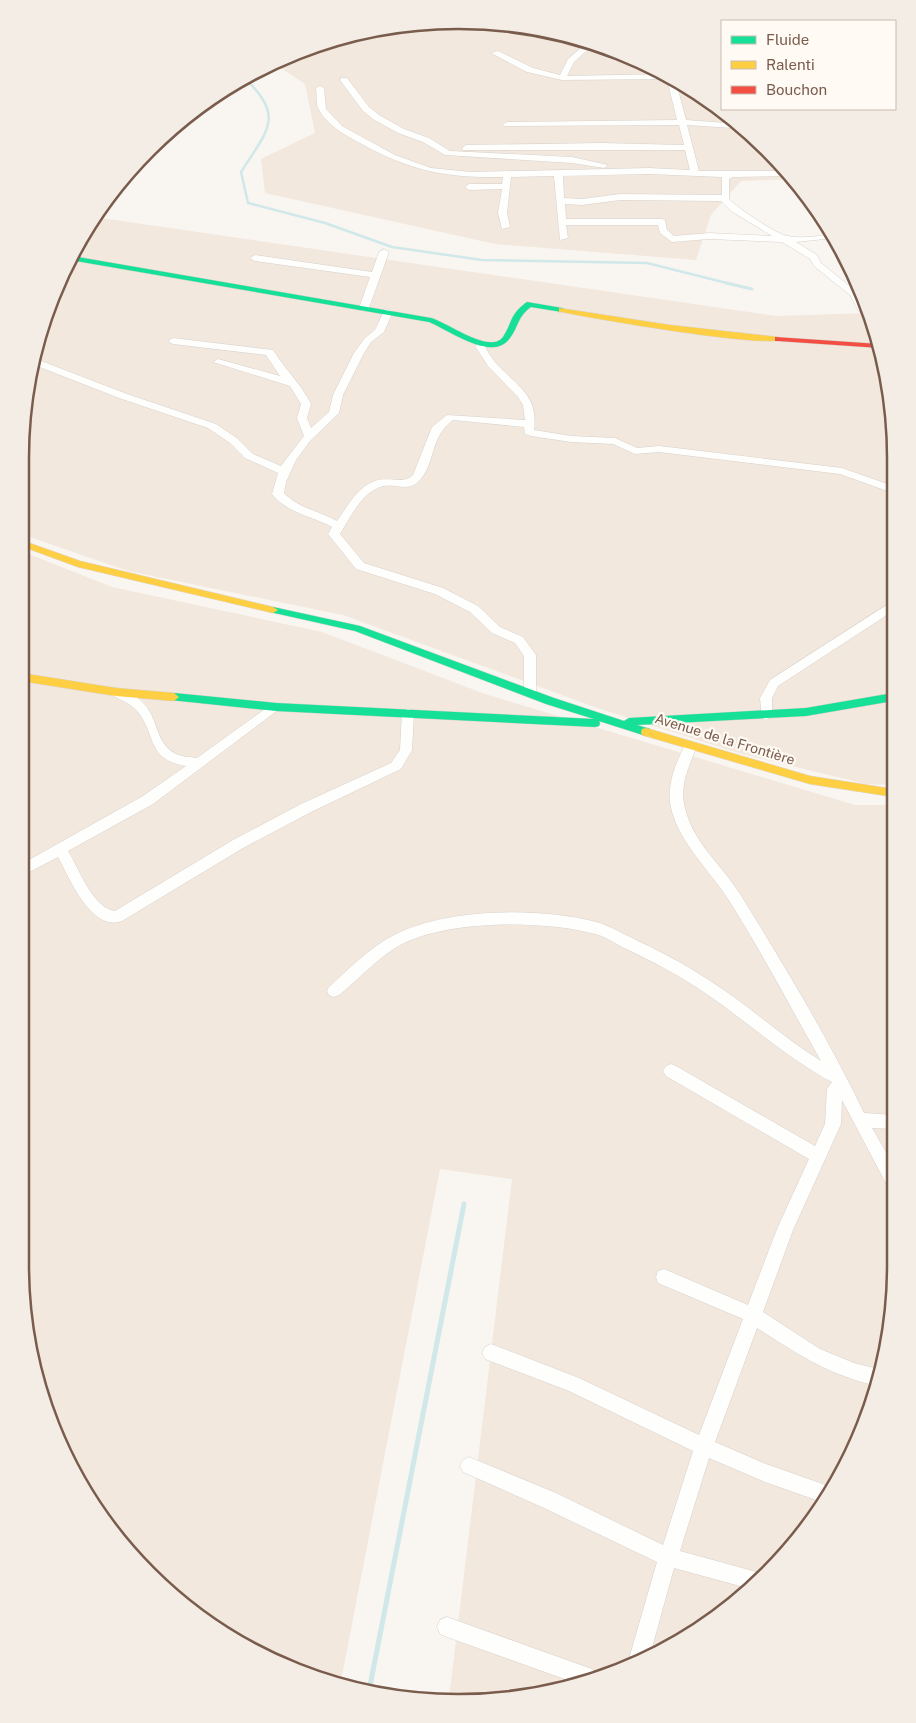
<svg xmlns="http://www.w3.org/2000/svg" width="916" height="1723" font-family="'Public Sans',sans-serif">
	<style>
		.residential { fill: #f2e8de }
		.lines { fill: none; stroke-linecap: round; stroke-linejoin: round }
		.stream-far2 { stroke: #d0e8ea; stroke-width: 2.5 }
		.stream-far1 { stroke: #d0e8ea; stroke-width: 3 }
		.stream { stroke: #d0e8ea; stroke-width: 5 }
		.street-casing { stroke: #d7d1cb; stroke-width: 1 }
		.fast-casing { stroke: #d9d2cb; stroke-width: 1 }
		.slow-casing { stroke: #d9d2cb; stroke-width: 1 }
		.jam-casing { stroke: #d9d2cb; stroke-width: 1 }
		.street { fill: #fefefd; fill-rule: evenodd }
		.fast { fill: #16e098; fill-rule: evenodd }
		.slow { fill: #ffcf43; fill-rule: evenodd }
		.jam { fill: #f24e42; fill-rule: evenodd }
		.labels { text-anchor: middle; stroke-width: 4.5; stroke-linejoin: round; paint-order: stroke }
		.street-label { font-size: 14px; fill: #7a5c4d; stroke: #fffaf3 }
		.rim { fill: none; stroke: #7a5c4d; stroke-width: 2.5 }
	</style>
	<rect width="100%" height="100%" fill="#f9f5f0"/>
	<path class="residential" d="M424,22L450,24L458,22L515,24L599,43L677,79L747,129L791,179L741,181L711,215L696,260L495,244L265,193L261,159L315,133L305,84L272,62L316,46L383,29Z
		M94,217L776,316L871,313L892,401L893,785L866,784L742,754L600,709L343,615L128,571L21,534V430L35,344L79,239Z
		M21,551L112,587L322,632L485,694L855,805H894L895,1293L881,1379L837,1484L747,1594L626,1670L487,1702L449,1698L512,1179L440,1169L340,1686L215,1629L111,1532L43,1406L20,1265Z"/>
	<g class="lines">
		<path class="stream-far2" d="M244,78C287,116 266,132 241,172L248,203L325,223L392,247L482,260L647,263L731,284"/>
		<path class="stream-far1" d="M726,283L752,289"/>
		<path class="stream" d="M369,1691L464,1204"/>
		<g class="street-casing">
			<path id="street" d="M589,41L596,42L574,62L567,76L667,74L675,78L686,120L740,124L747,129L687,125L699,171H784L789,176L733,177L729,179V199C738,208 777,235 788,236C803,239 817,236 831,234L834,238L796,242L817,255L821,263L857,292L870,312L874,325L871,324L858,310L850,295L814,266L810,259L782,242L709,239L672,242L660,233L658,225H566L568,238L560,240L554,176L511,177L507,213L510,227L502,229L498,213L502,189L469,190L465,187L469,184H502L503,177C446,178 410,171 360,143C345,135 328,126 319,110C316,105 317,95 316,88L320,86L324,88L326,109L342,126L395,155L431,168L471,172L649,168L690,170L685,150H463L462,148L466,145L601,143L684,145L679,125L504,126L503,124L507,122L677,120L667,79L562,80L527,72L491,53L498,51L533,68L560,75L568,59ZM649,174L722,177V195L620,194L582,199L564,198L563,176ZM620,200L721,201L731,211L772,236L709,233L674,236L667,230L665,220L662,219H566L565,204L582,205Z
				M341,78H347L369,107L379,115L404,129L429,138L450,151L572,157L608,165L604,168L572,163L445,155L423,142L398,133L373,119L363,111L340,80Z
				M384,249L389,252L369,308L364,311L359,308L370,277L255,261L250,258L255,255L372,272L379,252Z
				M385,309L393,311L384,332L371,342L364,353L343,395L339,413L310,441L296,460L286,482L284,493C298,508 319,511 337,521C348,506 356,488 375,481C389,476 403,485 413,475L432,427L447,415L525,420L523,405L518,397L488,366L475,346L480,343L484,344C487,350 490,356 494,361C515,385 539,394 534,430L571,436L615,438L637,448L659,446L842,468L893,486V493L840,474L659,452L635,454L613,444L571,442L531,436L525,434L524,427L453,420C429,438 436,462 420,480C409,493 397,483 383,486C362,491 350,518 340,534L364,563L443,588L478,606L500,627L523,637L536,655V694L530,698L524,694V656L515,643L492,633L470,612L435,594L356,569L328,534L332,527C312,516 287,513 272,494L278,473L245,458L230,443L208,428L119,398L32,364L33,358L36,359L127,394L216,424L238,439L253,454L281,466L304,436L297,418L301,404L290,386L213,362L218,359L280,376L266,355L173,344L168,341L173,338L273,350C285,369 301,384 311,404L307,418L311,428L329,412L333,395L354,353L365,338L375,330Z
				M893,601V611L778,686L772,698V715L766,720L762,718L760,698L770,680Z
				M116,688C165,702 148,737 174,753C180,757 190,757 197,758L272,704H280L282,707L153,804L68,851C79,869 93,908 115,911L233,840L301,804L391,763L400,750L402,713L408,708L414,713L412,750L401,769L311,812L243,848L122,921C91,932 70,879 58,857L20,877V865L143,796L186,766C146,759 157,736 138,712C131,703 120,700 112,695L110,692L112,689Z
				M691,741L697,746C689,766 679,786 685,808C693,843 722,865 740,894C784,965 828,1038 864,1113L895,1115V1129L872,1128L895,1168V1191L889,1189L842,1100L841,1124L793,1230L763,1312L820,1349L854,1363L882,1370L878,1386C831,1376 797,1354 757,1328L715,1442L766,1464L834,1488L822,1502L765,1482L709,1458L680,1551L764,1574L751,1589L674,1568L650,1655L630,1667L628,1662L657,1562L542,1507L463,1472L460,1466L463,1460L469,1457L556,1493L663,1545L693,1451L569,1391L485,1359L482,1353L485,1347L491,1344L579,1378L699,1435L743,1319L658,1283L656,1277L658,1271L664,1269L748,1305L777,1229L809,1159L666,1076L663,1071L666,1066L671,1064L676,1066L815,1146L825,1124L827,1089L832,1082C787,1058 750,1024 708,995C681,976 652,961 622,947C613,942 605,936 595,934C546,920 450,920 404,943C380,955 360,978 339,995L334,997L329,995L327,991L329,987C349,969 370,947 394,935C448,908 539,907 596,922C608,925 619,932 630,937C657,950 683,963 707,979C747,1004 781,1036 821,1061C791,1008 762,953 730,902C711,871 680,845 671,808C666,786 676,762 686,743Z
				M447,1617L589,1668L596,1671L598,1676L573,1682L447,1637L440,1634L437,1627L440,1620Z"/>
		</g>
		<g class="fast-casing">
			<path id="fast" d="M72,256L431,318C447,322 490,355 503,337C513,322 509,315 527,302L562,308L566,310L562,312L531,307C517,317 519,326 510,338C493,363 449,330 429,322L70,260Z
				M273,607L360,626L554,698L624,721L629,718L806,708L893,693V701L806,716L637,725L650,729L651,732L650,735L646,736L599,721L600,723L599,726L595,727L276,711L170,700L169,697L174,693L276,703L594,719L546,704L355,631L270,612L268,610L270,608Z"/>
		</g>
		<g class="slow-casing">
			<path id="slow" d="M559,308L670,325L778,337L782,339C769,349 590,318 562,312H559Z
				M21,540L80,561L273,607L278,610L273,613L78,567L21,546Z
				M21,673L116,688L174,693L179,697L174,701L116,696L21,681Z
				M646,728L810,776L893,789L894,797L810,784L642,735L641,732L642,729Z"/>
		</g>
		<g class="jam-casing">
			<path id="jam" d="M775,337L879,344L880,348L778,341H775Z"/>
		</g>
		<use href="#street" class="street"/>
		<use href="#fast" class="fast"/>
		<use href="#slow" class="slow"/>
		<use href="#jam" class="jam"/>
	</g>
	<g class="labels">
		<g class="street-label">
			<text transform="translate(725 739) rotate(17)" y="5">Avenue de la Frontière</text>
		</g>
	</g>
	<path d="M0 0H916V1723H0ZM458 29H458A429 429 0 0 1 887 458V1265A429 429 0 0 1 458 1694H458A429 429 0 0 1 29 1265V458A429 429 0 0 1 458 29Z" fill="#f4ede6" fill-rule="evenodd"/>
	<path class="rim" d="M458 29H458A429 429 0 0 1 887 458V1265A429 429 0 0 1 458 1694H458A429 429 0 0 1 29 1265V458A429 429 0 0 1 458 29Z"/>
	<rect x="721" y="20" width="175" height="90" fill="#fffaf3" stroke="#cabbb1"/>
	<rect x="731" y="36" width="25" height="8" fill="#16e098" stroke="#cabbb1"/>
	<text x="766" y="45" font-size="15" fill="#7a5c4d">Fluide</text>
	<rect x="731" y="61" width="25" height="8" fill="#ffcf43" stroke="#cabbb1"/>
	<text x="766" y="70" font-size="15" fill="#7a5c4d">Ralenti</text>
	<rect x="731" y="86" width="25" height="8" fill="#f24e42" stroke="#cabbb1"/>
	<text x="766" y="95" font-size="15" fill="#7a5c4d">Bouchon</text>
</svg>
